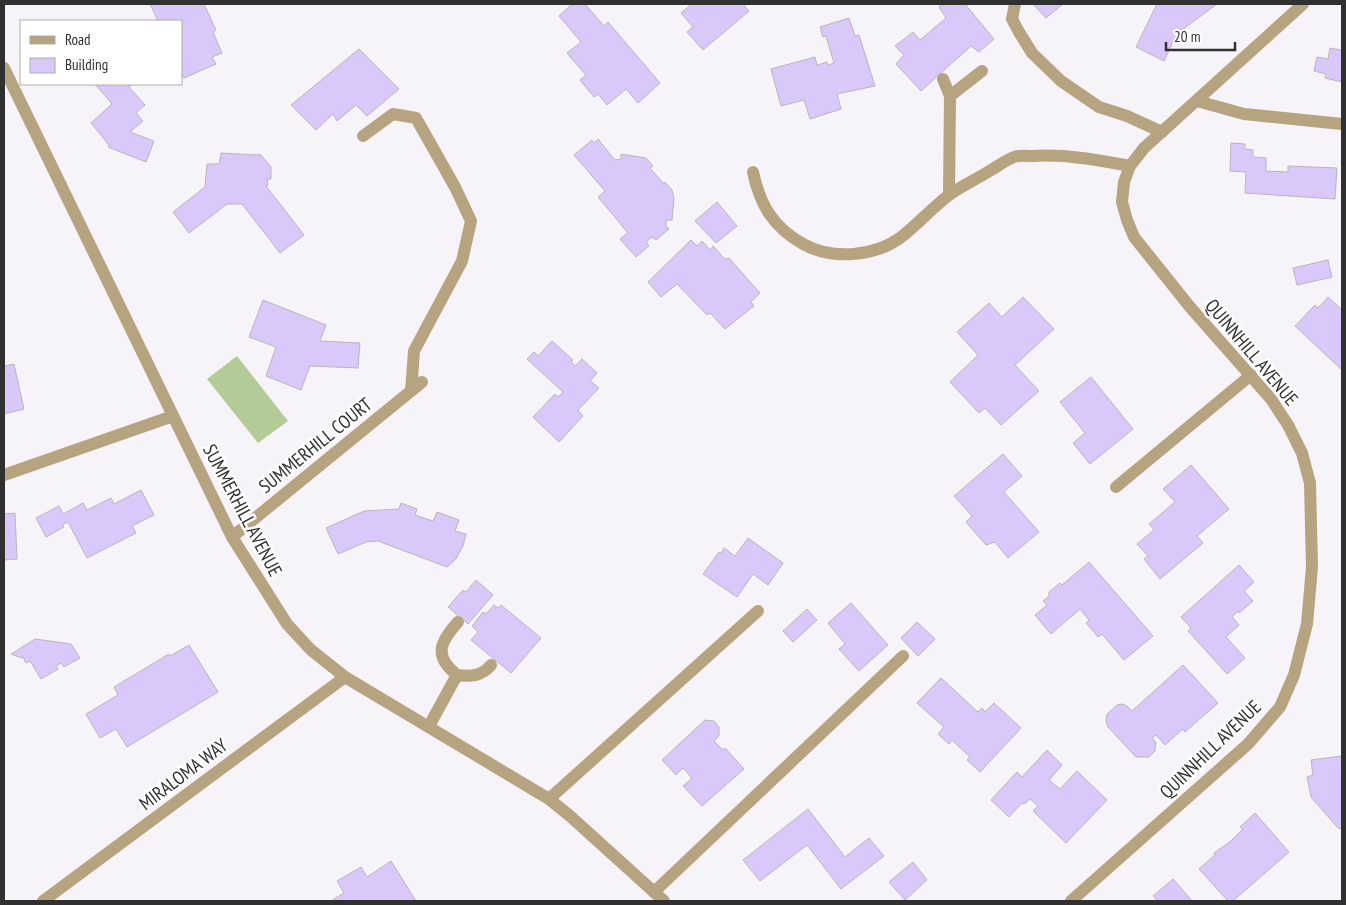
<svg xmlns="http://www.w3.org/2000/svg" width="1346" height="905" font-family="'PT Sans Narrow',sans-serif">
	<style>
		.green { fill: #b3cc97 }
		.building { fill: #dbc8fb; stroke: #b8b6bb }
		.lines { fill: none; stroke-linecap: round; stroke-linejoin: round }
		.service { stroke: #b6a37f; stroke-width: 12 }
		.minor { stroke: #b6a37f; stroke-width: 12 }
		.tertiary { stroke: #b6a37f; stroke-width: 12 }
		.labels { text-anchor: middle; stroke-width: 5; stroke-linejoin: round; paint-order: stroke }
		.street-label { font-size: 19px; fill: #303031; stroke: #fff }
	</style>
	<rect width="100%" height="100%" fill="#f6f4f8"/>
	<path class="green" d="M237,356L288,421L258,443L207,379Z"/>
	<path class="building" d="M150,4H204L216,30L213,32L222,53L212,57L216,64L184,78L181,73V21H158Z
		M572,4H585L604,26L608,22L660,83L638,103L626,89L607,105L598,94L594,97L580,80L586,75L567,53L581,42L559,16Z
		M692,4H743L749,11L703,50L687,32L693,27L681,13Z
		M943,4H965L994,39L979,52L971,46L921,91L896,64L904,55L895,46L913,32L920,40L946,18L939,7Z
		M1033,4H1063L1046,18Z
		M1157,4H1217L1182,30L1179,29L1164,61L1136,47Z
		M849,18L855,36L859,35L875,86L837,94L841,109L810,119L804,100L781,106L771,69L815,57L817,65L827,62L828,65L834,63L826,36L823,37L820,27Z
		M1330,48L1342,50V82L1325,78L1326,74L1314,71L1317,57L1328,59Z
		M359,49L399,89L367,116L356,105L337,121L333,114L316,130L291,105Z
		M95,84H133L129,87L145,105L136,113L143,121L130,132L154,141L146,162L108,147L109,145L91,123L112,104Z
		M598,139L615,160L621,159V154L646,158L653,166L650,168L663,183L665,182L672,190L674,198L672,220H666V226L669,229L656,240L652,237L646,242L649,246L636,257L620,239L628,233L598,197L605,191L574,155L592,140L594,143Z
		M1231,143L1245,144V149L1253,150V157L1266,158V171L1288,172V166L1337,168L1335,199L1245,193L1246,172L1230,171Z
		M221,153L258,155L260,154L271,167V179H267L268,185L266,186L304,235L280,253L242,204H227L189,233L173,212L205,187L207,164H219Z
		M717,202L737,226L716,243L695,221Z
		M691,240L697,246L702,241L710,250L713,246L725,259L729,258L760,293L751,302L754,306L725,329L710,313L707,315L677,284L661,297L648,282Z
		M1328,260L1332,277L1297,285L1293,268Z
		M1023,297L1054,329L1015,365L1039,391L1001,425L985,408L979,413L950,382L978,355L957,332L989,303L1002,317Z
		M1328,297L1342,310V370L1295,326L1315,305L1318,308Z
		M263,300L326,325L320,341L360,343L358,368L310,366L301,390L266,376L276,347L249,337Z
		M552,341L573,360L571,361L575,366L582,359L597,373L590,381L599,388L578,410L583,416L559,442L533,417L555,394L558,397L563,392L527,359L534,352L538,356Z
		M14,364L24,409L4,414V366Z
		M1091,377L1133,429L1090,464L1073,443L1085,433L1060,402Z
		M1003,454L1022,476L1004,492L1039,532L1008,558L995,542L986,545L966,522L972,516L954,496Z
		M1191,465L1229,509L1197,536L1203,543L1160,579L1144,559L1148,556L1137,544L1154,530L1149,524L1175,502L1163,489Z
		M141,490L154,515L132,526L136,533L87,558L68,522L62,525L64,527L46,537L36,518L59,506L63,514L83,503L87,510L111,498L114,504Z
		M401,503L417,509L415,515L433,521L437,512L459,520L455,531L466,534L463,546L456,559L447,567L378,541L366,542L338,554L326,528L364,511L399,509Z
		M15,513L17,559L4,560V514Z
		M748,538L783,563L768,585L753,574L737,597L703,574L719,552L721,553L724,548L735,556Z
		M1089,562L1153,636L1124,660L1102,634L1098,637L1086,623L1089,620L1080,609L1051,634L1035,615L1047,605L1043,601L1049,596V592L1060,583L1062,585Z
		M1239,565L1254,582L1244,591L1253,601L1239,613L1238,611L1232,617L1239,625L1226,637L1245,658L1227,674L1188,631L1191,628L1181,617Z
		M476,580L493,595L468,624L448,607L463,590L466,592Z
		M851,603L888,645L859,671L839,649L845,644L828,623Z
		M494,605L498,608L501,605L541,638L511,673L471,640L478,632L472,626L483,612L486,614Z
		M807,609L817,620L793,642L783,631Z
		M917,622L935,639L918,656L901,638Z
		M35,639L71,644L80,658L64,667L61,663L56,666L58,669L41,679L30,661L26,663L23,657L22,658L11,654Z
		M189,645L218,692L127,747L116,729L100,738L86,714L118,695L114,687L169,654L170,656Z
		M1183,665L1218,703L1185,732L1183,729L1165,745L1156,735L1152,738L1156,742L1155,751L1149,757H1136L1108,727L1106,721L1107,714L1117,705L1122,704L1127,706L1132,711Z
		M941,678L978,712L982,708L985,712L994,703L1021,728L980,772L967,760L970,757L952,740L949,744L938,734L944,727L917,703Z
		M705,720L714,721L719,727V736L714,741L723,750L725,748L744,769L702,806L683,786L692,778L683,768L676,775L662,760Z
		M1047,750L1062,765L1049,780L1060,789L1077,771L1107,800L1066,843L1033,811L1038,806L1030,799L1024,804L1022,803L1009,817L991,800L1017,772L1022,777Z
		M1341,756L1342,762V829L1338,828L1311,797L1307,777L1313,775L1311,760Z
		M808,809L845,857L869,838L884,856L841,889L807,845L760,881L743,860Z
		M1255,813L1289,852L1233,901H1228L1199,869L1215,855L1214,853L1231,841L1243,829L1240,827Z
		M391,861L416,901H331L344,893L337,881L361,867L367,877Z
		M913,862L927,880L905,900L889,882Z
		M1173,879L1192,901H1158L1153,896Z"/>
	<g class="lines">
		<path class="service" d="M1015,4L1012,19L1019,32L1032,53L1061,81L1099,107L1127,116L1162,132
			M943,79L950,96
			M363,136L393,114L416,118L455,187L471,221L462,261L414,351L411,391
			M949,195L950,96L982,71
			M4,475L173,416
			M1116,487L1251,375
			M457,675C433,656 440,642 458,622
			M429,726L457,675C471,677 482,676 491,665
			M549,799L758,611
			M654,892L903,656"/>
		<path class="minor" d="M1197,101L1244,114L1342,124
			M753,172C760,205 773,227 803,244C832,260 873,257 900,238C917,225 932,208 949,195C961,186 977,179 991,170C998,166 1006,160 1014,157C1019,155 1027,156 1033,156C1066,154 1098,160 1130,166
			M232,537L422,382
			M43,901L345,677
			M1071,901L1248,744L1280,707L1294,675L1307,624L1312,567L1310,483L1302,453L1288,425L1271,399L1190,307L1134,237L1127,220L1122,202L1124,182L1130,166L1144,148L1303,4"/>
		<path class="tertiary" d="M4,68L232,537L287,624L311,650L345,677L549,799L570,816L664,901"/>
	</g>
	<g class="labels">
		<g class="street-label">
			<text transform="translate(1252 352) rotate(50)" y="7">QUINNHILL AVENUE</text>
			<text transform="translate(315 445) rotate(-39)" y="7">SUMMERHILL COURT</text>
			<text transform="translate(243 510) rotate(62)" y="7">SUMMERHILL AVENUE</text>
			<text transform="translate(1210 749) rotate(-44)" y="7">QUINNHILL AVENUE</text>
			<text transform="translate(183 774) rotate(-37)" y="7">MIRALOMA WAY</text>
		</g>
	</g>
	<rect width="1346" height="905" fill="none" stroke="#303031" stroke-width="10"/>
	<rect x="20" y="20" width="162" height="65" fill="#ffffff" stroke="#acacad"/>
	<rect x="30" y="36" width="25" height="8" fill="#b6a37f" stroke="#acacad"/>
	<text x="65" y="45" font-size="15" fill="#303031">Road</text>
	<rect x="30" y="58" width="25" height="15" fill="#dbc8fb" stroke="#acacad"/>
	<text x="65" y="70" font-size="15" fill="#303031">Building</text>
	<path d="M1166 42v8h69v-8" fill="none" stroke="#303031" stroke-width="2.5"/>
	<text x="1174" y="42" font-size="15" fill="#303031" stroke="#ffffff" stroke-width="4" paint-order="stroke">20 m</text>
</svg>
